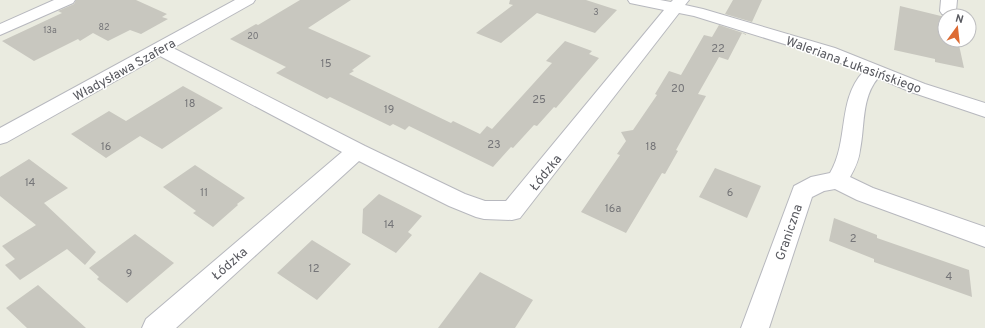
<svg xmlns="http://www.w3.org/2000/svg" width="985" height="328" font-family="Overpass,sans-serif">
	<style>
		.building { fill: #c8c7bf }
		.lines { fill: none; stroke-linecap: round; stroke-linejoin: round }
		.minor-casing { stroke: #b7b8be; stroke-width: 2 }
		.minor { fill: #fff; fill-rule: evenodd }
		.labels { text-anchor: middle; stroke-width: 3; stroke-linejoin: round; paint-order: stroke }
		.far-number-label { font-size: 9px; fill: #757578 }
		.number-label { font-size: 11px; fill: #757578 }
		.street-label { font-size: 13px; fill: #595a60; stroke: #fff }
	</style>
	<rect width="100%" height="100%" fill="#eaebe0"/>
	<path class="building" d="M76,0H136L167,14L162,17L168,19L141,34L130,30L108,41L93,33L80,41L78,39L34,61L2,41L62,13L58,11L74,4Z
		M300,0H351L308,28L371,56L352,70L354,71L349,74L451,123L453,121L480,134L487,126L492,129L552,63L546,61L565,41L592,51L589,54L599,58L556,108L554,107L537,126L534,125L513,148L511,147L493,167L409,126L405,130L393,124L390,126L330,97L327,99L276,73L286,67L230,39L256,24L258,25Z
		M510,0H586L617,10L595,33L537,13L501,43L476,33L513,5L509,4Z
		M733,0H762L752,22L725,14Z
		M900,6L945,17V42L959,45L964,68L935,62V59L894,50Z
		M719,25L746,34V35L742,33L728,60L719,57L698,94L706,96L676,150L678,151L665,174L662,173L626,233L581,212L620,155L617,154L626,141L621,132L633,130L657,95L655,94L669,71L681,75L704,35L712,37Z
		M183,86L223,108L162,149L140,136L106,158L71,134L109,111L126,121Z
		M29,159L68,188L44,203L96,252L85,265L67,249L20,280L5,265L15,259L2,246L36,225L0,196V177Z
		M195,165L245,198L237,204L238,205L213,227L193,213L196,211L163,187Z
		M715,168L761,186L747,218L699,197Z
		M379,194L422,216L408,232L412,235L396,253L362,233L363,209Z
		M834,218L877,235V238L969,270L972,297L874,262V259L829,241Z
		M135,234L174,263L127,303L97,279L99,277L89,268Z
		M312,240L351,264L317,300L277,273Z
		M480,272L533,300L515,328H438Z
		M38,285L86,328H27L6,308Z"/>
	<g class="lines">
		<g class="minor-casing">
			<path id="minor" d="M54,0H75L73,3L0,35V24Z
				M235,0H255L253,3L173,48L365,146L465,194L485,201H506L664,10L630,3L628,0H660L671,2L673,0H689L685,5L703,9L835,48L925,84L985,103V117L911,92L878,78C861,98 865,127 860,150C859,160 855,168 850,177L873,188L985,227V247L857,200L835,189L824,191L812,197L769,328H741L794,186L811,177L830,173C849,141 837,101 863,72L823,56L694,16L679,13L520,218L512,220L484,219L476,217L449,206L359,161L176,328H142L146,319L342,152L160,56L7,142L0,144V128Z
				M941,0H957L956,11L954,14L948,16L942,14L940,11Z"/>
		</g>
		<use href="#minor" class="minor"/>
	</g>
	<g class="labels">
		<g class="far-number-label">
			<text x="596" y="15">3</text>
			<text x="104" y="30">82</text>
			<text x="50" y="33">13a</text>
			<text x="253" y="39">20</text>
		</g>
		<g class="number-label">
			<text x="718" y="52">22</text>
			<text x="326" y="67">15</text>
			<text x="678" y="92">20</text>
			<text x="539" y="103">25</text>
			<text x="190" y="107">18</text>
			<text x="389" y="113">19</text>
			<text x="494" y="148">23</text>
			<text x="106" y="150">16</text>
			<text x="651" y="150">18</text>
			<text x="30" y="186">14</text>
			<text x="204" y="196">11</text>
			<text x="730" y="196">6</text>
			<text x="613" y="212">16a</text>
			<text x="389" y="228">14</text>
			<text x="853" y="242">2</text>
			<text x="314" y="272">12</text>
			<text x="129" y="277">9</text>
			<text x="949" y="280">4</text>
		</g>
		<g class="street-label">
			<text transform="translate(854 64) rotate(20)" y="5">Waleriana Łukasińskiego</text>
			<text transform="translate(124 69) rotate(-29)" y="5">Władysława Szafera</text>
			<text transform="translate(545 172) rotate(-51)" y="5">Łódzka</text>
			<text transform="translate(788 232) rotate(-71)" y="5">Graniczna</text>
			<text transform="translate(229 263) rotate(-41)" y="5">Łódzka</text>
		</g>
	</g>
	<g transform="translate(957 28) rotate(15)"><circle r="19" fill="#ffffff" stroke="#bdbdbf"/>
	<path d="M0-3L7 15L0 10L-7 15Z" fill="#dd6b33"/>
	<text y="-6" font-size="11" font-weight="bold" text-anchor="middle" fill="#595a60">N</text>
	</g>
</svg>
